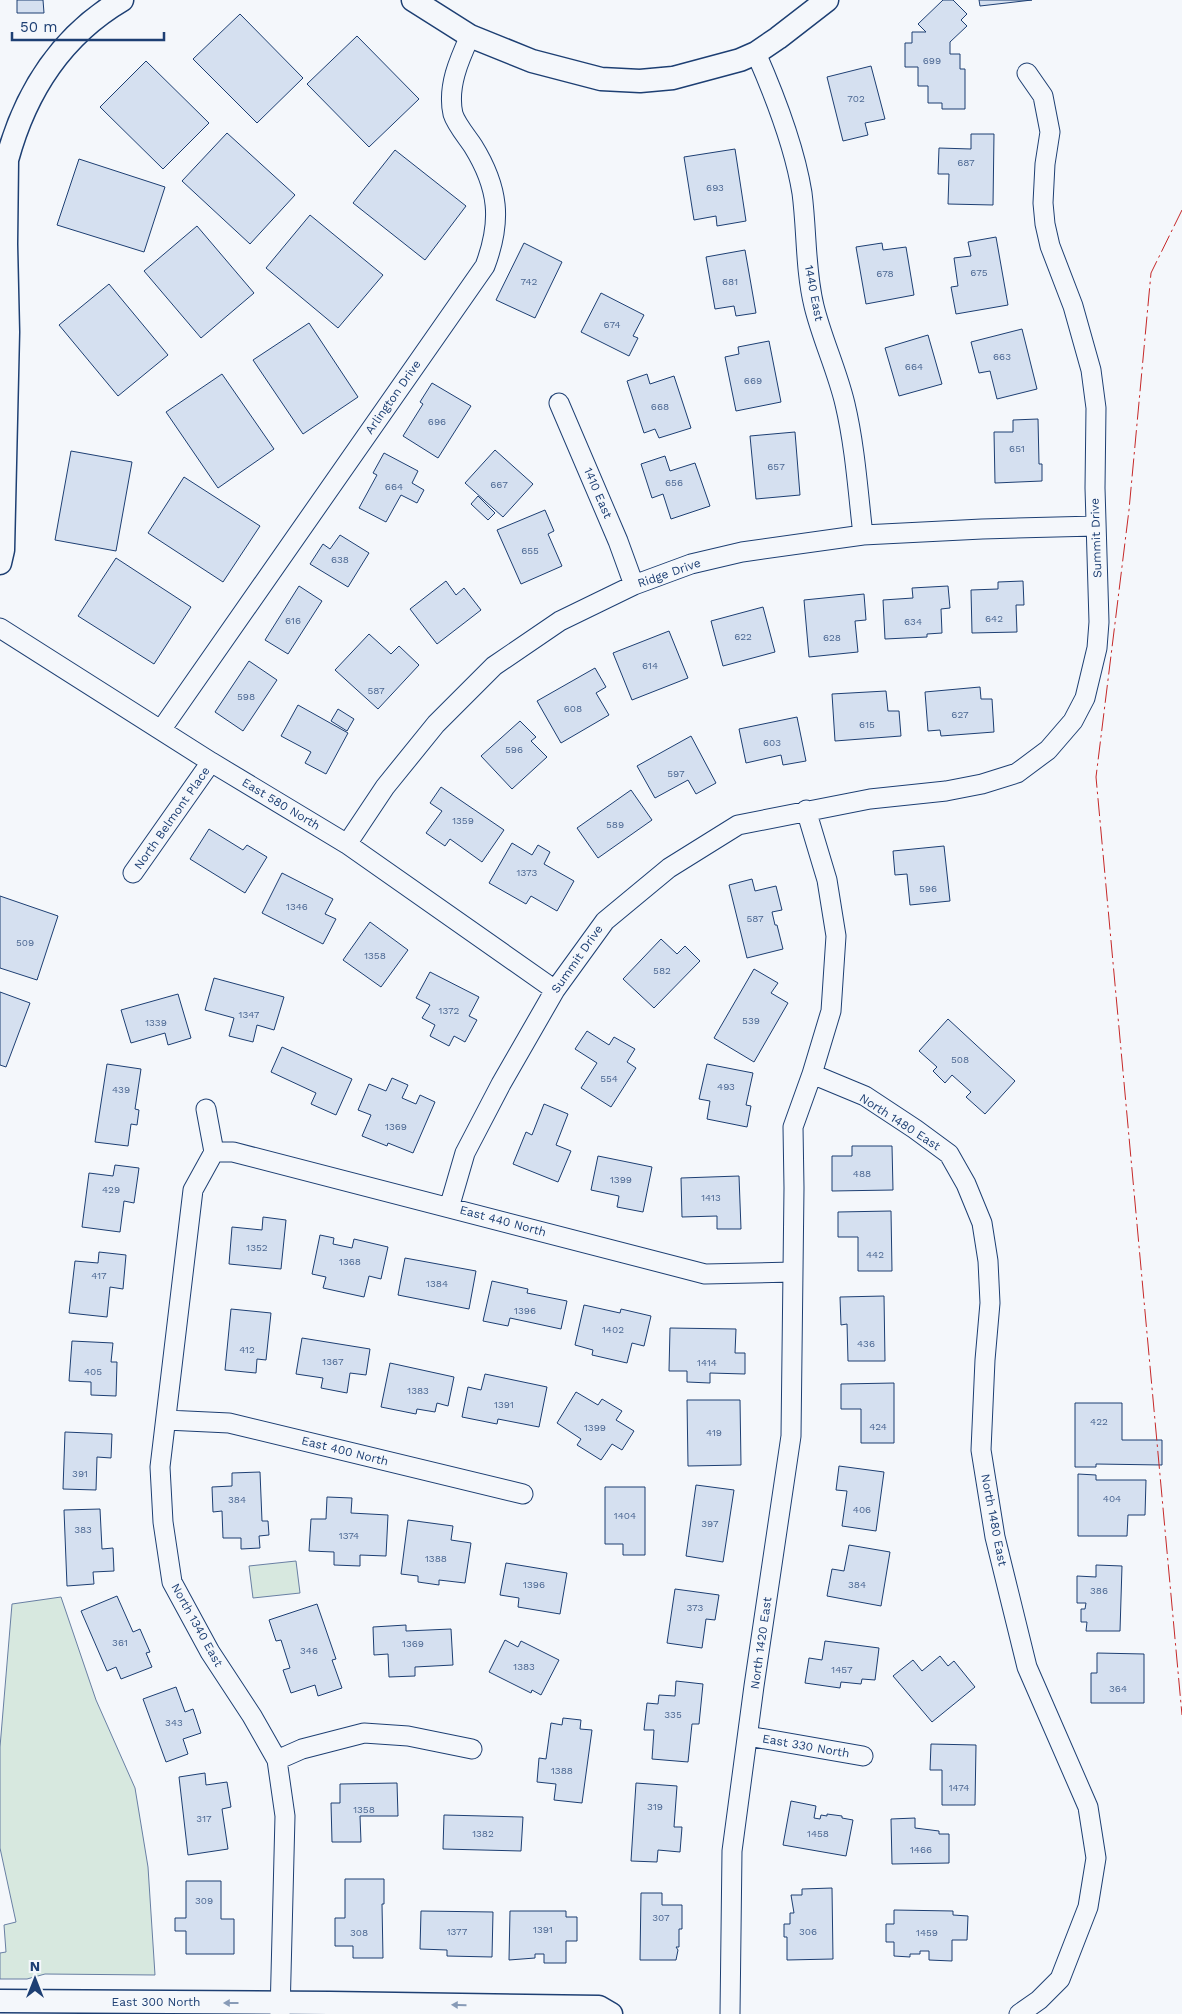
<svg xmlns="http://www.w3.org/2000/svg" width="1182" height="2014" font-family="'Work Sans',sans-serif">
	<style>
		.green { fill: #d7e8df; stroke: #687fa3 }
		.building { fill: #d5e0f0; stroke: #1d3f73 }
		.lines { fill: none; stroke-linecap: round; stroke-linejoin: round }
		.minor-casing { stroke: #1d3f73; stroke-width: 21 }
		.tertiary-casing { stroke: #1d3f73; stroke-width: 25 }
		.minor { stroke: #f4f7fb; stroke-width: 19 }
		.tertiary { stroke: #f4f7fb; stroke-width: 22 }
		.power { stroke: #c62828; stroke-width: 1; stroke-dasharray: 18 4 2.5 4; stroke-linecap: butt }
		.oneway { fill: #889bb7 }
		.labels { text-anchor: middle; stroke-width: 4; stroke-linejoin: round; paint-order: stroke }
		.number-label { font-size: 10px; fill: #4b6792 }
		.street-label { font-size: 12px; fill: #1d3f73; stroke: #f4f7fb }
	</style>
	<rect width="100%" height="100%" fill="#f4f7fb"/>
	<path class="green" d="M296,1561L300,1593L253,1598L249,1566Z
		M61,1597L96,1700L135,1788L148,1867L155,1975L45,1974L27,1979H0V1953L6,1952L4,1925L16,1922L0,1848V1747L12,1604Z"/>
	<path class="building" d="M17,0H43L44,13H17Z
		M943,0H953L967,14L961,20L967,26L950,42V54H960V69H965V109H942V103H928V86H918V67H905V43H912V32H926L918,24Z
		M979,0H1032L980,6Z
		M240,14L303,78L257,123L193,59Z
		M357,36L419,99L369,147L307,84Z
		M146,61L209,123L163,169L100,107Z
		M871,66L885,119L865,123L868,135L843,141L827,77Z
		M227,133L295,195L250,244L182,181Z
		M971,134H994L993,205L948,204L949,174H938L939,148L971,149Z
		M735,149L746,221L717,226L716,216L694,220L684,157Z
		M395,150L466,206L425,260L353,203Z
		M79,159L165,187L144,252L57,225Z
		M310,215L383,275L338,328L266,268Z
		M197,226L254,293L201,338L144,271Z
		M996,237L1008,305L956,314L951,287L958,286L954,258L971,256L968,242Z
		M524,243L562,262L535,318L496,300Z
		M882,243L883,250L906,247L914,295L866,304L856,247Z
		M745,250L756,313L736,316L734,306L715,309L706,257Z
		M109,284L168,355L118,396L59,325Z
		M601,293L644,315L633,336L638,338L629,356L581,332Z
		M309,323L358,397L303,434L253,360Z
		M1022,329L1037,389L997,399L990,371L979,373L971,342Z
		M928,335L942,384L899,396L885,348Z
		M769,341L781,402L736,411L725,357L739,354L738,347Z
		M222,374L274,449L218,488L166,412Z
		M647,374L650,384L674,376L691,428L659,438L655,429L644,433L627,381Z
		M432,383L471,406L438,458L403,436L423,404L420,402Z
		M1038,419L1039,464H1042V481L995,483L994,432H1013V420Z
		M795,432L800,495L756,499L750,436Z
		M495,450L533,484L503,517L465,483Z
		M71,451L132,462L116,551L55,540Z
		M384,453L418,471L412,483L424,490L417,503L401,495L386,522L359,508L377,475L373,473Z
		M665,456L670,471L695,463L710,506L671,519L663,494L652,498L641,464Z
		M184,477L260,526L223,582L148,533Z
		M478,496L495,513L488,520L471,504Z
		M545,510L554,531L548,534L562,566L521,584L497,530Z
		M340,535L369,553L348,587L310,564L323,544L330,549Z
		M116,558L191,607L154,664L78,616Z
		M446,581L456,595L464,588L481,610L437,644L410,609Z
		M1023,581L1024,605H1016L1017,632L972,633L971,590L998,589V582Z
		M299,586L322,601L288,654L265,640Z
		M948,586L950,608L941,609L942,633L927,634V637L885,639L883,600L913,598L912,588Z
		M864,594L866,620L855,621L858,652L809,657L804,600Z
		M763,607L775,652L723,666L711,621Z
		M669,631L688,678L632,700L613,653Z
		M369,634L391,654L399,646L419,665L378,709L335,670Z
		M249,661L277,680L243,731L215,712Z
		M595,668L606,687L596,693L609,715L561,743L537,701Z
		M980,687L981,699H992L994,732L941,736L940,730L928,731L925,692Z
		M886,691L888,711H899L901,736L835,741L832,694Z
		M298,705L348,733L326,774L305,763L311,752L281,736Z
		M338,709L354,719L347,731L331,721Z
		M797,717L806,761L783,765L781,755L746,763L739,729Z
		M520,721L536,737L531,741L547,757L512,789L481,756Z
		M691,736L716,783L696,794L688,780L655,798L637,766Z
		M441,787L504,830L482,862L450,839L445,846L426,833L442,811L430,803Z
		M631,790L652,820L598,858L577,828Z
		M209,829L243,850L247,845L267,857L245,893L190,859Z
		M512,843L532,855L538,845L550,852L544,864L574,881L557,911L531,896L526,904L489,883Z
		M944,846L950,901L910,905L907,874L895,875L893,851Z
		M282,873L333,899L325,914L336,919L323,944L262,913Z
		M752,879L755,891L776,886L782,910L772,912L775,925H777L783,949L747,958L729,885Z
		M0,896L58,916L37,980L0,968Z
		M370,922L408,950L381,987L343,960Z
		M661,939L677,954L685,946L700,961L654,1008L623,979Z
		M754,969L778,983L771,993L788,1003L754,1062L714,1038Z
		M430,972L479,997L469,1016L477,1020L465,1042L454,1036L449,1046L430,1036L435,1025L422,1018L430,1005L416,998Z
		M214,978L284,997L274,1030L257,1025L253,1042L229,1036L234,1018L205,1010Z
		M0,992L30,1003L6,1067L0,1065Z
		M178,994L191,1038L168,1045L165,1033L131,1043L121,1010Z
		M948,1019L1015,1081L985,1114L966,1097L971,1092L952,1075L945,1083L933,1071L937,1067L919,1051Z
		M587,1031L609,1045L614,1037L635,1049L627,1062L636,1068L611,1107L581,1088L597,1063L575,1049Z
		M282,1047L352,1079L336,1115L311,1104L316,1093L271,1072Z
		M107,1064L141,1069L135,1109L139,1110L137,1125L131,1124L128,1146L95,1142Z
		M707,1064L753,1073L746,1105L751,1106L747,1127L707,1119L710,1101L699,1099Z
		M392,1078L408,1085L402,1098L416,1104L420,1095L435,1102L413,1153L388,1143L387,1146L362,1136L371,1115L358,1110L369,1084L386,1091Z
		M544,1104L568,1114L556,1145L571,1151L558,1182L513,1164L526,1132L532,1135Z
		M852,1146H892L893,1190L832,1191V1156H852Z
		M598,1156L652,1167L643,1212L617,1207L619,1196L591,1190Z
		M115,1165L139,1168L134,1203L124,1201L120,1232L82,1227L89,1173L113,1176Z
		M739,1176L741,1229H717V1216L682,1217L681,1178Z
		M891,1211L892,1271H858V1237H838V1212Z
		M263,1217L286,1220L281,1269L229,1264L232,1227L262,1230Z
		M320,1235L334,1238L333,1244L352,1248L354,1239L388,1247L381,1279L369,1276L364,1297L323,1288L326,1277L312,1274Z
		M99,1252L126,1255L123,1289L110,1287L107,1317L69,1313L75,1261L98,1263Z
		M405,1258L476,1271L469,1309L398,1295Z
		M492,1281L528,1289L527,1293L567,1301L561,1329L510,1318L508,1326L483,1321Z
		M884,1296L885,1361H848L847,1324L841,1325L840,1297Z
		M584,1305L620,1313L621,1309L651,1316L644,1346L632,1343L627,1363L592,1355L593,1350L575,1345Z
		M231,1309L271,1313L266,1360L257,1359L256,1373L225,1370Z
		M670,1328L736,1329L735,1353H745V1374L710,1373V1383L687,1382V1371H669Z
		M302,1338L370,1349L366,1375L350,1373L347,1393L321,1388L323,1378L296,1374Z
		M72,1341L113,1343L111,1362H117L116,1396L91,1395V1382L69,1381Z
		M390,1363L454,1377L448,1406L437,1403L435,1412L417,1409L416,1414L381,1407Z
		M485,1374L547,1387L539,1427L498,1419L497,1424L462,1417L468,1387L481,1390Z
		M894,1383V1443H861V1409H841V1384Z
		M576,1392L598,1405L602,1399L622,1411L616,1420L634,1431L622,1450L612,1444L601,1460L577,1445L581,1439L557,1423Z
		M687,1400H740L741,1465L688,1466Z
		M1075,1403H1122V1440H1162V1465L1096,1464V1467H1075Z
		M65,1432L112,1434L111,1458L97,1457L96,1490L63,1489Z
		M839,1466L884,1472L876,1531L842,1526L847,1491L836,1490Z
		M260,1472L262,1521H268L269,1535L259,1536L260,1548L241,1549V1538H223L222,1511L213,1512L212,1487L232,1486V1473Z
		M1078,1474L1096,1475V1480H1146L1145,1515H1128L1127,1536H1078Z
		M696,1485L734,1490L723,1562L686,1556Z
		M605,1487H645V1555H623V1544H605Z
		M327,1497L352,1498L351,1513L388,1515L386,1556L360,1555V1566L334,1565V1552L309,1551L311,1519H326Z
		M100,1509L102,1549L113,1548L114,1571L93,1572L94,1584L67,1586L64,1510Z
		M408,1520L453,1526L451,1540L471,1543L465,1583L439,1580V1585L418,1582V1576L401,1574Z
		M849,1545L890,1552L881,1606L827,1596L832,1569L844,1571Z
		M506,1563L567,1573L560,1614L518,1607L519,1598L500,1595Z
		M1096,1565L1122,1566L1120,1631H1086L1087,1622H1081V1609H1085L1086,1603H1077V1576L1096,1577Z
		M675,1589L719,1595L715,1620L706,1619L702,1648L667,1643Z
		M117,1596L133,1632L140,1629L150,1652L146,1653L152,1667L121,1679L116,1667L107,1671L81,1611Z
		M317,1604L336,1659L332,1660L342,1688L318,1696L315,1685L291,1693L283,1670L290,1668L281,1640L276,1641L269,1620Z
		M406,1625V1631L451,1629L453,1665L415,1667V1676L389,1677L388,1654L374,1655L373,1627Z
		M505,1640L518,1647L521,1641L559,1660L541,1695L532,1690L531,1693L489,1672Z
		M825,1641L879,1648L875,1680L862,1679L861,1684L841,1682L840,1688L805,1683L809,1658L822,1660Z
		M1097,1653L1144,1654V1703H1091V1673H1097Z
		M940,1656L948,1666L954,1661L975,1687L932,1722L893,1676L913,1660L922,1671Z
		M676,1681L703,1684L699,1724H692L688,1762L652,1759L654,1730H644L647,1703L658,1704L659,1695L675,1696Z
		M176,1687L185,1712L193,1709L201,1733L183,1739L188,1754L166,1762L143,1699Z
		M563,1718L581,1720L580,1729L592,1730L582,1803L554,1800L556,1784L537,1782L539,1758L546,1759L551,1723L562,1725Z
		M931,1744L976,1745L975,1805H942V1770H930Z
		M205,1773L206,1785L227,1782L231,1807L222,1809L228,1849L188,1855L179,1777Z
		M397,1783L398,1816H360L361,1842H332L331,1803H340V1784Z
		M636,1783L677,1786L674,1827H682L680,1852L658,1850L657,1862L631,1861Z
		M791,1801L816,1806L814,1818L820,1819L821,1815L827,1816V1814L842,1816V1818L853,1820L846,1856L783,1845Z
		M444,1815L523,1817L521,1851L443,1849Z
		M915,1818V1828L939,1831V1834H949V1863L892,1864L891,1819Z
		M345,1879H384V1904H382L383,1958H353V1946H335V1918H345Z
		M186,1881H221V1919H234V1954H186V1931H175V1918H186Z
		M832,1888L833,1959L787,1960V1937H784V1924H790V1913H794L791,1895H802V1889Z
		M641,1893H662V1905H682V1929H679V1947H676L678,1950L676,1960H640Z
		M894,1910L953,1911V1915L968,1916L967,1940H952V1961L929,1960V1951H920V1954H910V1957L894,1956V1942H886V1924H894Z
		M421,1911L493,1912L492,1957L447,1956V1950L420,1949Z
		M510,1911H566V1917H577V1941H566V1963H544V1954H535V1958L509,1960Z"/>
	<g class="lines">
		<g class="minor-casing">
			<path id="minor" d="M756,53C774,94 795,149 802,193C807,231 805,269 814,306C822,339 837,370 845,404C855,446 858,492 863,535
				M559,403L618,541L634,585
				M0,628L211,762L347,844L555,990
				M161,730L485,266C502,221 499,188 473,146C467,137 456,124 453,114C447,87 459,60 470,36
				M347,844L385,787L436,724L494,666L560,621L634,585L691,564L742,552L863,535L982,529L1096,526
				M133,873L211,762
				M812,1074L865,1096L915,1129L949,1154L966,1184L982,1223L988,1261L990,1303L985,1360L981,1450L995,1537L1027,1667L1088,1807L1096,1858L1088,1907L1060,1979L1039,2000L1019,2014
				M206,1109L214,1152L193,1190L160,1467L163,1522L172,1582L210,1652L252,1716L277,1760L285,1816L280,2014
				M214,1152H233L705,1274L793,1272
				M449,1208L465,1153L501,1084L555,990L605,921L669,868L738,825L870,799L946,791L982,784L1017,773L1048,750L1073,721L1085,698L1097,648L1099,622L1095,488L1096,408L1091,370L1073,306L1050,246L1045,224L1043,203L1045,164L1050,132L1043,96L1027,73
				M166,1420L229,1423L523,1494
				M748,1736L863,1756
				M277,1760L302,1749L364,1733L408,1736L472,1749
				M730,2014L732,1851L754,1686L791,1436L794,1188L793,1127L812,1074L831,1011L836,936L827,880L806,810"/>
		</g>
		<g class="tertiary-casing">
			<path id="tertiary" d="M413,0L470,36L532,61L601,79L640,81L673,78L740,60L756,53L778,38L827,0
				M0,563L3,550L8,332L6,244L7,160C25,93 61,36 122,0
				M0,2001L330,2003L599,2007L611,2014"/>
		</g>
		<use href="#minor" class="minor"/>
		<use href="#tertiary" class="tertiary"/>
		<path class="power" d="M1182,210L1151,273L1129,510L1096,777L1182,1715"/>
	</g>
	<defs><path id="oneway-solid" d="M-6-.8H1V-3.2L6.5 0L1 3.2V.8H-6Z" transform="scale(1.25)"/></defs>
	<g class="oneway">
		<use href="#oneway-solid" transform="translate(231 2003) rotate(-180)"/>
		<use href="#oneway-solid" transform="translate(459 2005) rotate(-179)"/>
	</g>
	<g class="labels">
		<g class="number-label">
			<text x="932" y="64">699</text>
			<text x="856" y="102">702</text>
			<text x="966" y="166">687</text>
			<text x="715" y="191">693</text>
			<text x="979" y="276">675</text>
			<text x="885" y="277">678</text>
			<text x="529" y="285">742</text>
			<text x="730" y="285">681</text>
			<text x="612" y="328">674</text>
			<text x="1002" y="360">663</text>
			<text x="914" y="370">664</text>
			<text x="753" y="384">669</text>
			<text x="660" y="410">668</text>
			<text x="437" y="425">696</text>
			<text x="1017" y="452">651</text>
			<text x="776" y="470">657</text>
			<text x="674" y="486">656</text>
			<text x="499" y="488">667</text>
			<text x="394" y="490">664</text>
			<text x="530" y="554">655</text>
			<text x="340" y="563">638</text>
			<text x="994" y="622">642</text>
			<text x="293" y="624">616</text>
			<text x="913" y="625">634</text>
			<text x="743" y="640">622</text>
			<text x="832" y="641">628</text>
			<text x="650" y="669">614</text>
			<text x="376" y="694">587</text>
			<text x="246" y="700">598</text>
			<text x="573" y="712">608</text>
			<text x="960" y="718">627</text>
			<text x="867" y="728">615</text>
			<text x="772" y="746">603</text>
			<text x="514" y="753">596</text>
			<text x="676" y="777">597</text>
			<text x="463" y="824">1359</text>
			<text x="615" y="828">589</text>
			<text x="527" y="876">1373</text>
			<text x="928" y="892">596</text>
			<text x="297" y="910">1346</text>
			<text x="755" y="922">587</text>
			<text x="25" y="946">509</text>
			<text x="375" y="959">1358</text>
			<text x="662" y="974">582</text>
			<text x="449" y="1014">1372</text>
			<text x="249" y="1018">1347</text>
			<text x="751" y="1024">539</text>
			<text x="156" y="1026">1339</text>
			<text x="960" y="1063">508</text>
			<text x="609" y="1082">554</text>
			<text x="726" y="1090">493</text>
			<text x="121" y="1093">439</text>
			<text x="396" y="1130">1369</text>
			<text x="862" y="1177">488</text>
			<text x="621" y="1183">1399</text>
			<text x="111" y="1193">429</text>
			<text x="711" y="1201">1413</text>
			<text x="257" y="1251">1352</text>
			<text x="875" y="1258">442</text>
			<text x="350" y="1265">1368</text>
			<text x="99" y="1279">417</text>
			<text x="437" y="1287">1384</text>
			<text x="525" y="1314">1396</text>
			<text x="613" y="1333">1402</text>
			<text x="866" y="1347">436</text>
			<text x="247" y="1353">412</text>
			<text x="333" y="1365">1367</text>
			<text x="707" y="1366">1414</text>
			<text x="93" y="1375">405</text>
			<text x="418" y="1394">1383</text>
			<text x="504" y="1408">1391</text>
			<text x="1099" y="1425">422</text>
			<text x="878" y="1430">424</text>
			<text x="595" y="1431">1399</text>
			<text x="714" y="1436">419</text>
			<text x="80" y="1477">391</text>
			<text x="1112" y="1502">404</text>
			<text x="237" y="1503">384</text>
			<text x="862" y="1513">406</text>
			<text x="625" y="1519">1404</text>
			<text x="710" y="1527">397</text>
			<text x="83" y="1533">383</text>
			<text x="349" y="1539">1374</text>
			<text x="436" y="1562">1388</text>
			<text x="534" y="1588">1396</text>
			<text x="857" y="1588">384</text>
			<text x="1099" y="1594">386</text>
			<text x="695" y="1611">373</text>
			<text x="120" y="1646">361</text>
			<text x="413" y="1647">1369</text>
			<text x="309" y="1654">346</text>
			<text x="524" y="1670">1383</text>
			<text x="842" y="1673">1457</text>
			<text x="1118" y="1692">364</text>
			<text x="673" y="1718">335</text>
			<text x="174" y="1726">343</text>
			<text x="562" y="1774">1388</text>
			<text x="959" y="1791">1474</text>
			<text x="655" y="1810">319</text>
			<text x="364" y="1813">1358</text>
			<text x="204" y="1822">317</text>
			<text x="483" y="1837">1382</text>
			<text x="818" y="1837">1458</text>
			<text x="921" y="1853">1466</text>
			<text x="204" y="1904">309</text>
			<text x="661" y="1921">307</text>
			<text x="543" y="1933">1391</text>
			<text x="457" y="1935">1377</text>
			<text x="808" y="1935">306</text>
			<text x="359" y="1936">308</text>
			<text x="927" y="1936">1459</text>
		</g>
		<g class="street-label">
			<text transform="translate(814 293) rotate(79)" y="4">1440 East</text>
			<text transform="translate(393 397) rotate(-55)" y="4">Arlington Drive</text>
			<text transform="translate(598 493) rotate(67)" y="4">1410 East</text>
			<text transform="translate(1096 538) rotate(-92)" y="4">Summit Drive</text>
			<text transform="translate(669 573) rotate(-19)" y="4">Ridge Drive</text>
			<text transform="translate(281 804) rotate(31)" y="4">East 580 North</text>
			<text transform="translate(172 818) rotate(-55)" y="4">North Belmont Place</text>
			<text transform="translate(577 959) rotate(-55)" y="4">Summit Drive</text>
			<text transform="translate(900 1122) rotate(33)" y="4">North 1480 East</text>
			<text transform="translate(503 1221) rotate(15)" y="4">East 440 North</text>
			<text transform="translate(345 1451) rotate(14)" y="4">East 400 North</text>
			<text transform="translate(994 1520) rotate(79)" y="4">North 1480 East</text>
			<text transform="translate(197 1625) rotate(61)" y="4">North 1340 East</text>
			<text transform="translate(761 1643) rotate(-82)" y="4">North 1420 East</text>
			<text transform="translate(806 1746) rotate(10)" y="4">East 330 North</text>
			<text x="156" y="2006">East 300 North</text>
		</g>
	</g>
	<g transform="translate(35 1979)" stroke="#f4f7fb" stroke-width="4" paint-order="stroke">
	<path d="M0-4L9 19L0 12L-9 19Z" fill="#1d3f73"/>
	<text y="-8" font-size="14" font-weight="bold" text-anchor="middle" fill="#1d3f73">N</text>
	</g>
	<path d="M12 32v8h152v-8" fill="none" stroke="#1d3f73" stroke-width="2.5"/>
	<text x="20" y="32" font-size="15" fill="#1d3f73" stroke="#f4f7fb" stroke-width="4" paint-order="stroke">50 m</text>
</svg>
